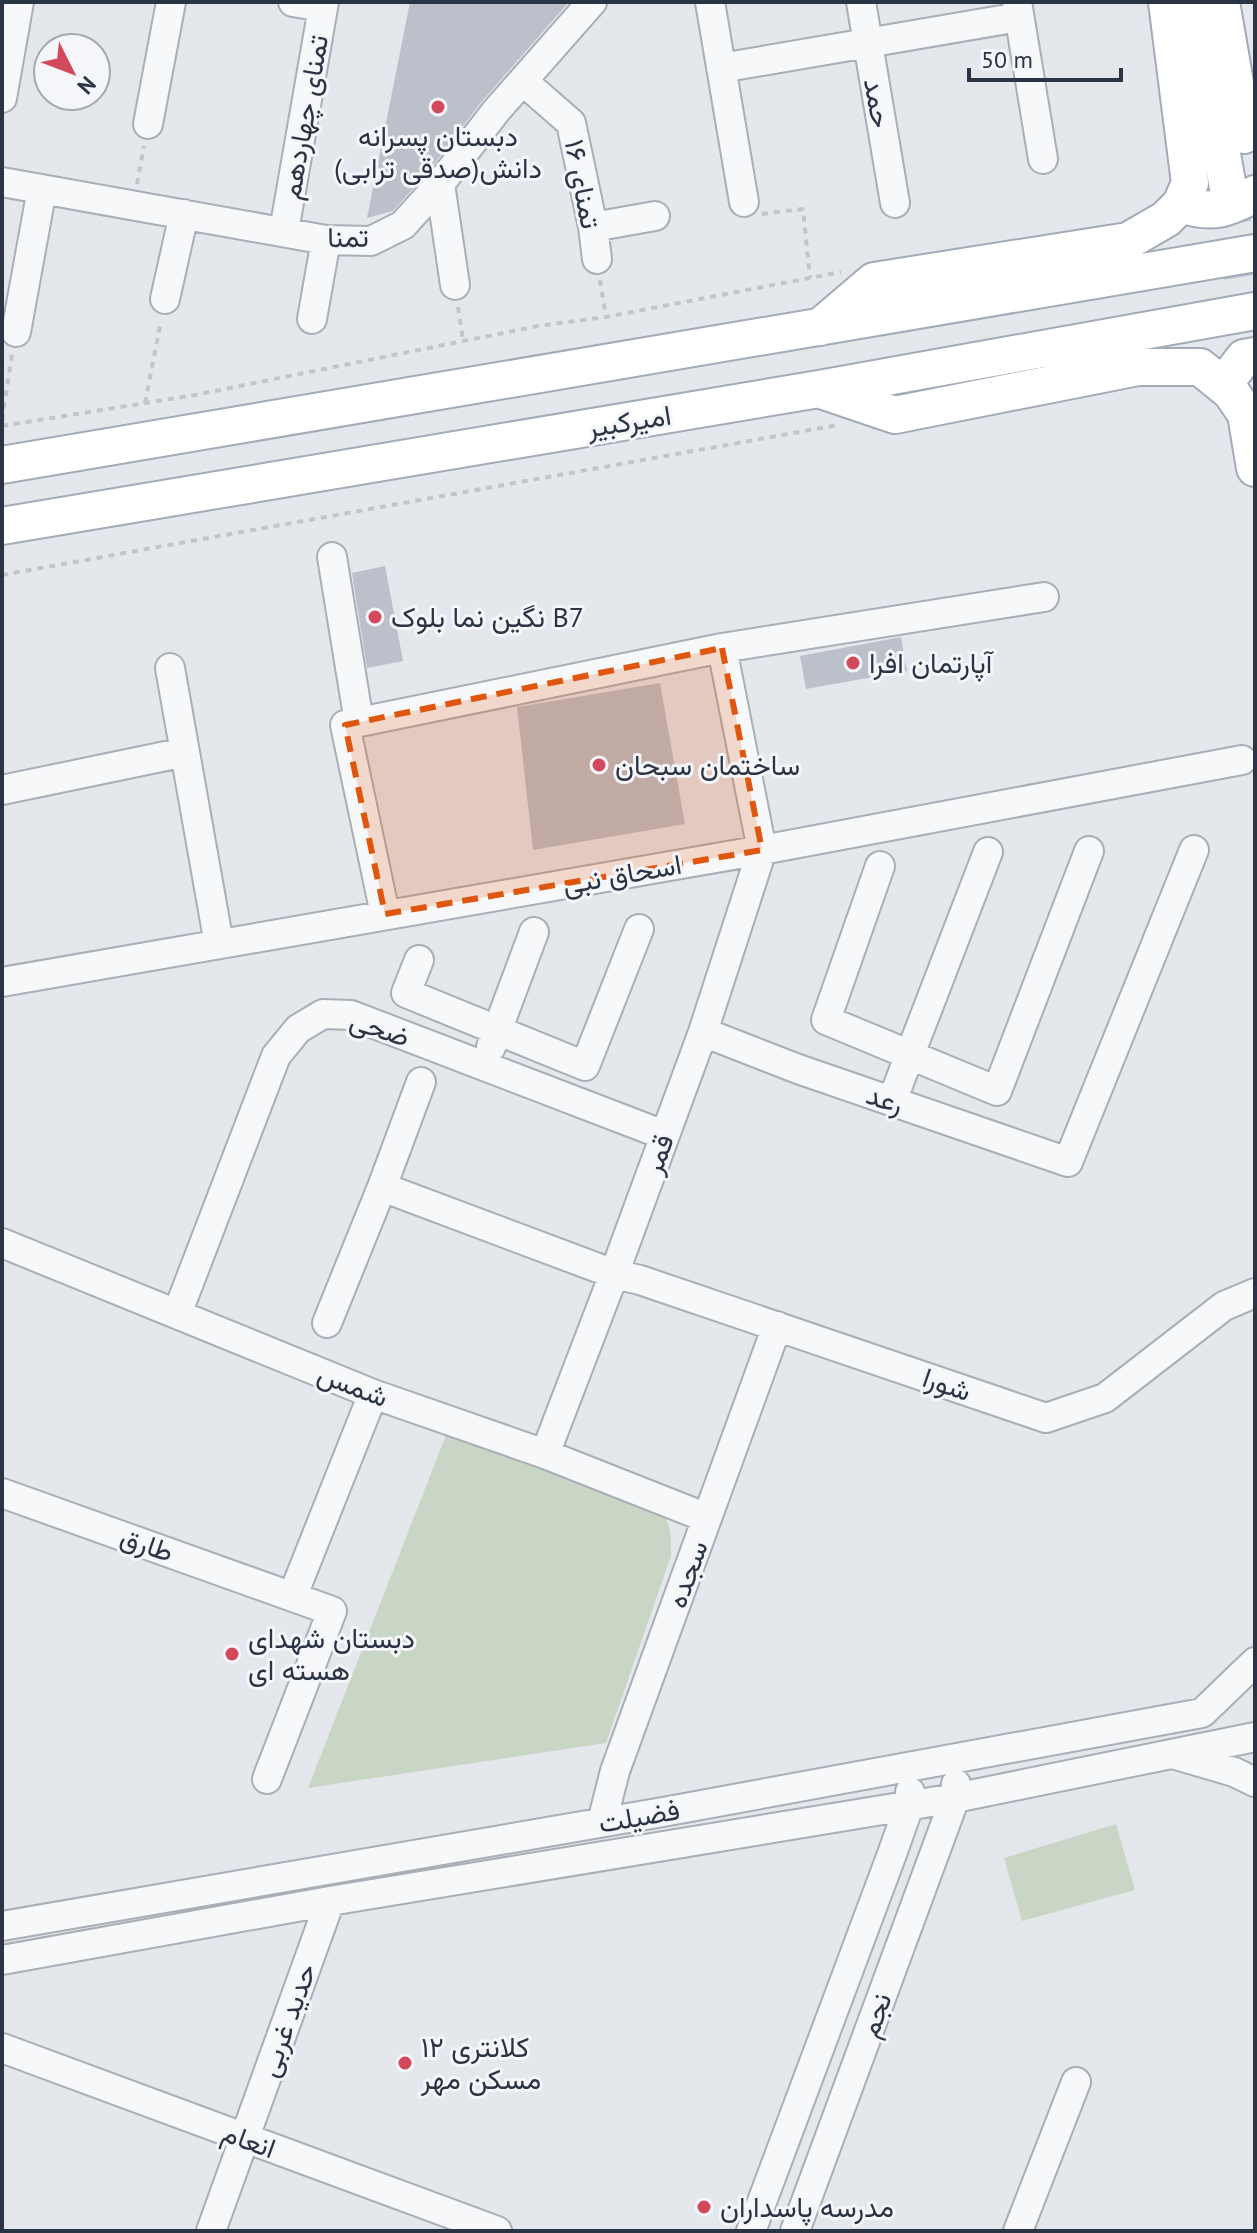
<svg xmlns="http://www.w3.org/2000/svg" width="1257" height="2233" font-family="'PT Sans',Vazirmatn,sans-serif">
	<style>
		.green { fill: #c9d6c5 }
		.building { fill: #bbc0ca }
		.lines { fill: none; stroke-linecap: round; stroke-linejoin: round }
		.major-tunnel { stroke: #bfc3cb; stroke-width: 36; stroke-dasharray: 36 18; stroke-linecap: butt }
		.minor-casing { stroke: #a9aeb7; stroke-width: 32 }
		.major-casing { stroke: #a3abb8; stroke-width: 40 }
		.path { stroke: #c2c5cb; stroke-width: 4; stroke-dasharray: 6 6; stroke-linecap: butt }
		.minor { stroke: #f7f8fa; stroke-width: 28 }
		.major { stroke: #fff; stroke-width: 36 }
		.marked { fill: #df570f; fill-opacity: 0.2; stroke: #df570f; stroke-width: 6; stroke-dasharray: 16 10; stroke-linejoin: round }
		.poi-dot { fill: #d1495b; stroke: #f4f6f9; stroke-width: 3 }
		.labels { text-anchor: middle; stroke-width: 6; stroke-linejoin: round; paint-order: stroke }
		.street-label { font-size: 28px; fill: #2b3445; stroke: #f4f6f9 }
		.poi-label { font-size: 28px; fill: #2b3445; stroke: #f4f6f9; text-anchor: start }
	</style>
	<rect width="100%" height="100%" fill="#e4e7ec"/>
	<path class="green" d="M448,1430L663,1514C672,1527 671,1540 671,1556L606,1743L308,1788Z
		M1116,1824L1135,1890L1022,1921L1004,1858Z"/>
	<path class="building" d="M410,2H569L483,100L427,173L393,211L367,218Z
		M385,566L403,661L367,668L352,573Z
		M901,637L907,671L806,689L800,656Z
		M660,683L685,824L533,850L517,707Z"/>
	<g class="lines">
		<path class="major-tunnel" d="M1228,188L1243,286L1255,336"/>
		<g class="minor-casing">
			<path id="minor" d="M293,2L323,7
				M710,2L744,202
				M861,2L895,203
				M1017,2L1043,159
				M721,68L1019,17
				M524,82L571,123L593,227L597,259
				M2,98L19,2
				M148,124L171,2
				M2,182L326,240L371,241L403,225L440,184L496,111L592,2
				M440,184L455,285
				M593,227L655,216
				M284,231L324,2
				M165,299L184,214
				M312,319L326,240
				M16,332L42,189
				M332,557L359,722
				M170,668L219,944
				M2,790L185,752
				M880,866L826,1020L997,1091L1089,851
				M385,914L345,725L722,648L1044,597
				M419,960L406,993L585,1066L639,929
				M2,982L762,850L1242,760
				M703,1032L798,1069L1068,1162L1194,850
				M491,1047L534,932
				M892,1101L988,852
				M382,1187L614,1274L640,1280L1046,1418L1105,1398L1224,1306L1255,1293
				M2,1243L373,1394L545,1454L707,1518
				M177,1314L276,1056L298,1029L323,1014L351,1015L664,1135
				M327,1323L382,1187L421,1082
				M545,1454L614,1274L703,1032L762,850L722,648
				M2,1493L332,1611L267,1779
				M293,1595L373,1394
				M1176,1755L1234,1772L1255,1782
				M602,1822L615,1771L777,1326
				M2,1926L663,1812L1202,1713L1255,1662
				M2,1960L330,1901L955,1798L1255,1737
				M2,2048L497,2231
				M211,2231L330,1901
				M751,2231L892,1854L909,1806L910,1792
				M795,2231L955,1798L956,1784
				M1018,2231L1076,2082"/>
		</g>
		<g class="major-casing">
			<path id="major" d="M1195,2L1228,188
				M1221,2L1244,135
				M1181,204C1212,215 1227,209 1255,194
				M820,327L874,281L1128,241L1166,219L1181,204L1190,183L1167,2
				M1223,385L1244,358L1255,356
				M821,390L895,415L1138,367H1200L1231,392L1246,414L1255,468
				M2,465L1255,253
				M2,526L819,389L1255,311"/>
		</g>
		<path class="path" d="M137,184L144,146
			M762,214L803,209L810,278
			M600,280L606,317
			M458,307L463,340
			M145,403L161,321
			M2,420L12,354
			M2,426L195,395L538,326L606,317L841,272
			M2,575L838,425"/>
		<use href="#minor" class="minor"/>
		<use href="#major" class="major"/>
	</g>
	<path class="marked" d="M722,648L762,850L385,914L345,725Z"/>
	<g class="poi-dot">
		<circle cx="438" cy="107" r="8"/>
		<circle cx="375" cy="617" r="8"/>
		<circle cx="853" cy="663" r="8"/>
		<circle cx="599" cy="765" r="8"/>
		<circle cx="232" cy="1654" r="8"/>
		<circle cx="405" cy="2063" r="8"/>
		<circle cx="704" cy="2207" r="8"/>
	</g>
	<g class="labels">
		<g class="street-label">
			<text transform="translate(878 103) rotate(80)" y="10">حمد</text>
			<text transform="translate(304 117) rotate(-80)" y="10">تمنای چهاردهم</text>
			<text transform="translate(583 184) rotate(79)" y="10">تمنای ۱۶</text>
			<text transform="translate(348 237) rotate(-1)" y="10">تمنا</text>
			<text transform="translate(629 421) rotate(-9)" y="10">امیرکبیر</text>
			<text transform="translate(622 874) rotate(-10)" y="10">اسحاق نبی</text>
			<text transform="translate(380 1028) rotate(18)" y="10">ضحی</text>
			<text transform="translate(885 1099) rotate(19)" y="10">رعد</text>
			<text transform="translate(658 1154) rotate(-70)" y="10">قمر</text>
			<text transform="translate(947 1384) rotate(19)" y="10">شورا</text>
			<text transform="translate(353 1385) rotate(21)" y="10">شمس</text>
			<text transform="translate(147 1544) rotate(19)" y="10">طارق</text>
			<text transform="translate(687 1574) rotate(-70)" y="10">سجده</text>
			<text transform="translate(639 1816) rotate(-10)" y="10">فضیلت</text>
			<text transform="translate(875 2015) rotate(-70)" y="10">نجم</text>
			<text transform="translate(287 2020) rotate(-70)" y="10">حدید غربی</text>
			<text transform="translate(249 2140) rotate(20)" y="10">انعام</text>
		</g>
		<g class="poi-label">
			<text x="438" y="146" text-anchor="middle">دبستان پسرانه<tspan x="438" dy="32">دانش(صدقی ترابی)</tspan></text>
			<text x="391" y="627">نگین نما بلوک B7</text>
			<text x="869" y="673">آپارتمان افرا</text>
			<text x="615" y="775">ساختمان سبحان</text>
			<text x="248" y="1648">دبستان شهدای<tspan x="248" dy="32">هسته ای</tspan></text>
			<text x="421" y="2057">کلانتری ۱۲<tspan x="421" dy="32">مسکن مهر</tspan></text>
			<text x="720" y="2217">مدرسه پاسداران</text>
		</g>
	</g>
	<rect width="1257" height="2233" fill="none" stroke="#2b3445" stroke-width="8"/>
	<g transform="translate(72 72) rotate(132)"><circle r="38" fill="#f4f6f9" stroke="#a4a8b1" stroke-width="2"/>
	<path d="M0-6L14 30L0 20L-14 30Z" fill="#d1495b"/>
	<text y="-12" font-size="22" font-weight="bold" text-anchor="middle" fill="#2b3445">N</text>
	</g>
	<path d="M969 68v12h152v-12" fill="none" stroke="#2b3445" stroke-width="4"/>
	<text x="981" y="68" font-size="24" fill="#2b3445" stroke="#f4f6f9" stroke-width="6" paint-order="stroke">50 m</text>
</svg>
